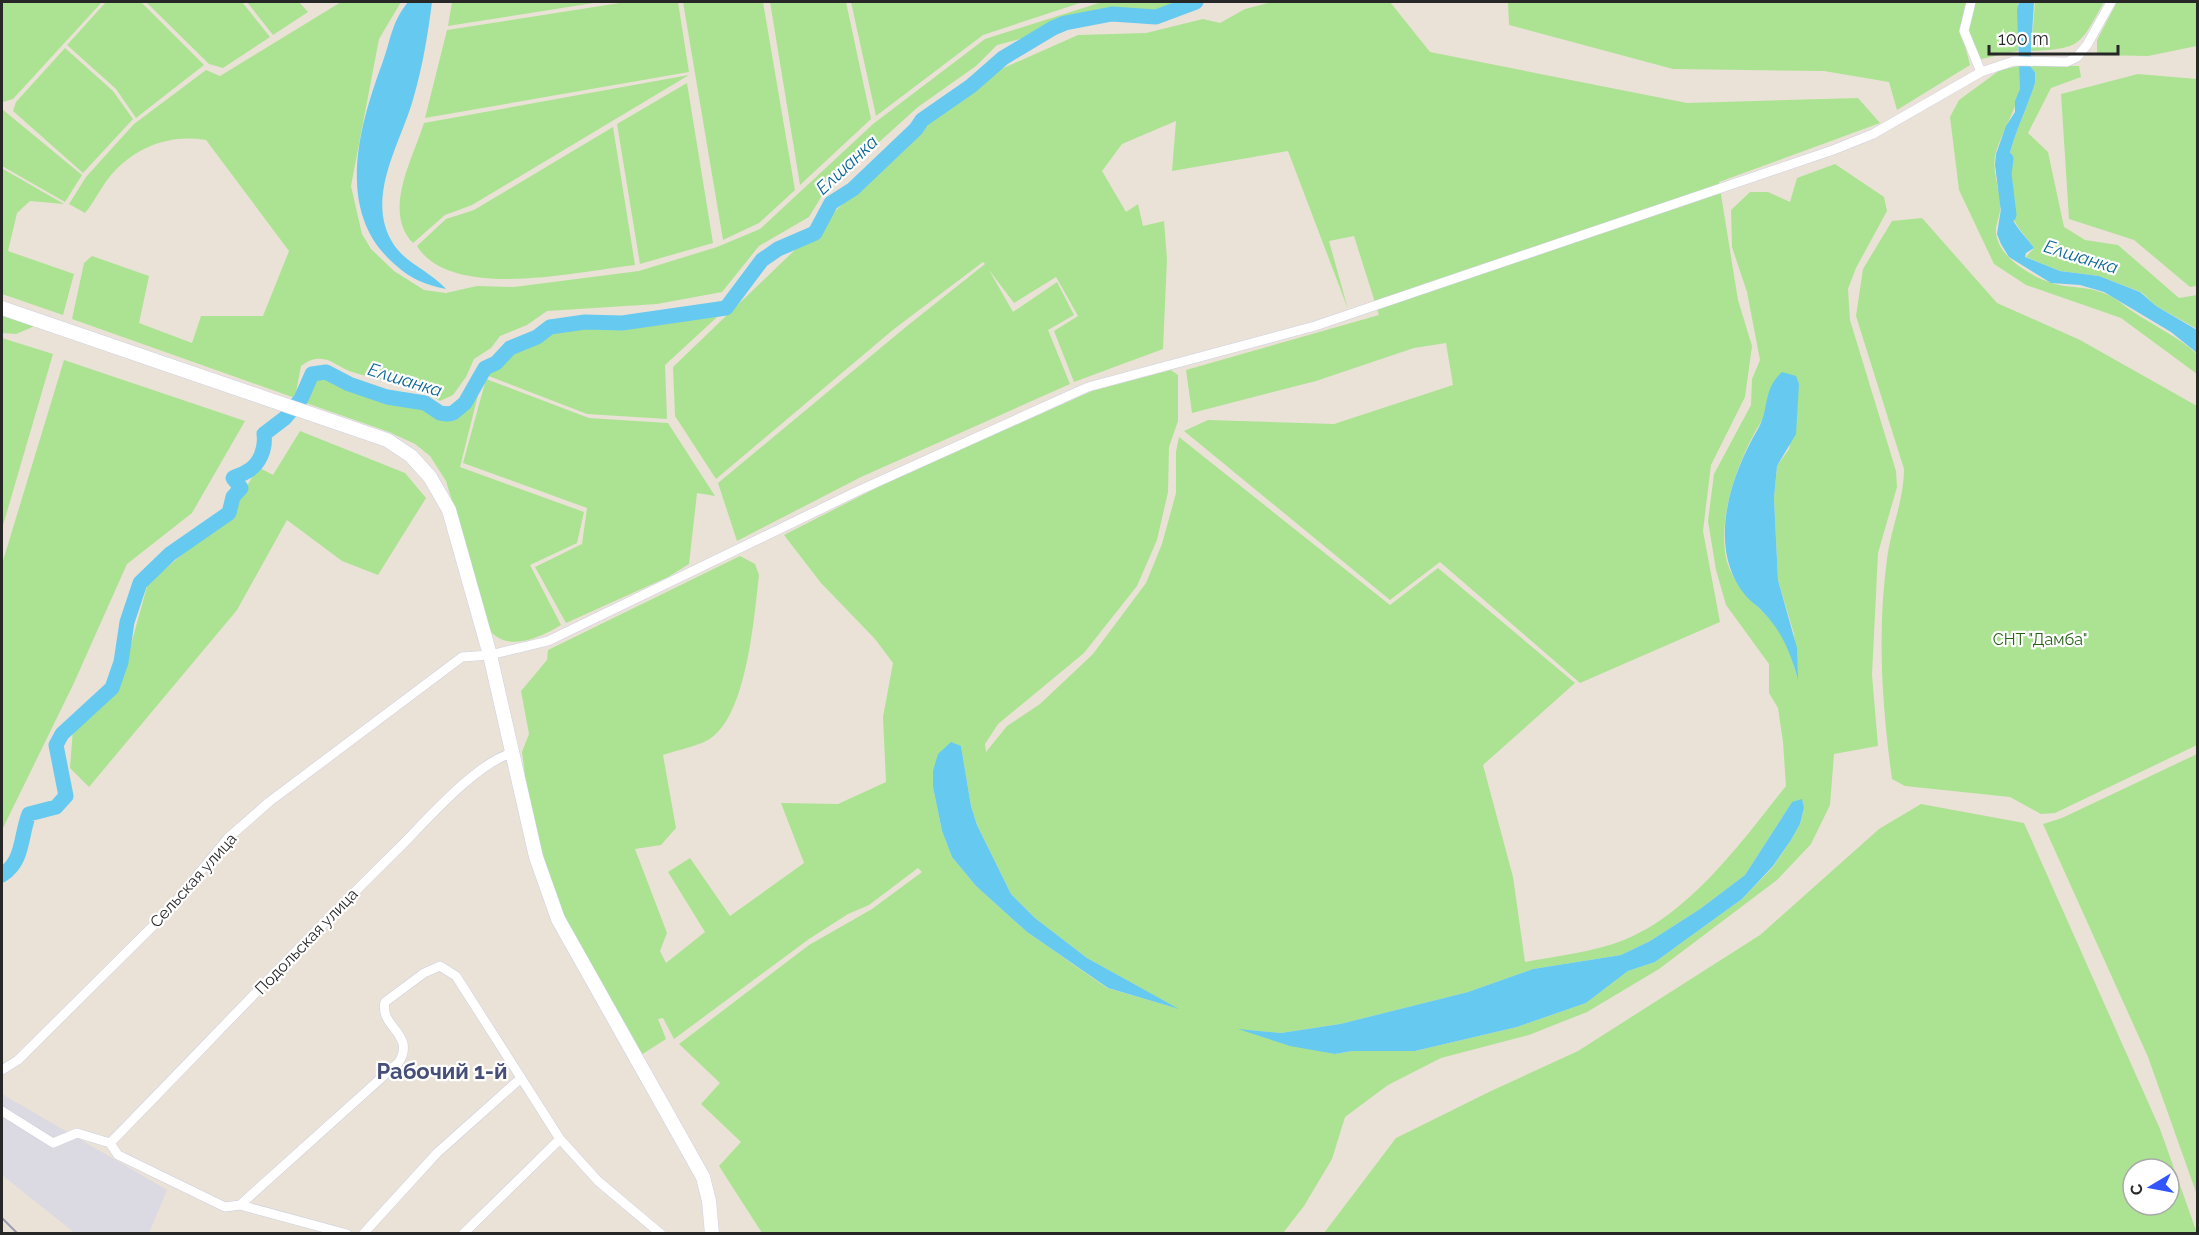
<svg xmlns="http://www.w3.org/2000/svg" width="2199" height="1235" font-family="Raleway,sans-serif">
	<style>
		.industrial { fill: #dbd9e2 }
		.green { fill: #ace392; fill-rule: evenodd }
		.water { fill: #66c9f0 }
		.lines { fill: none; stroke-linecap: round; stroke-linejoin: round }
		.river { stroke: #66c9f0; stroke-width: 15 }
		.street-casing { stroke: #cdd0e1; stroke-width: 10 }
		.secondary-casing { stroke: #cdd0e1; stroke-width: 15 }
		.street { stroke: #fff; stroke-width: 9 }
		.secondary { stroke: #fff; stroke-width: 14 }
		.rail { stroke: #9b9eb2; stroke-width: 2 }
		.labels { text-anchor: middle; stroke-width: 4.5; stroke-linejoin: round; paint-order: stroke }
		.park-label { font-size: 16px; fill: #266317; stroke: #fff }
		.street-label { font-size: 16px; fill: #272727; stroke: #fff }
		.water-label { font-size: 18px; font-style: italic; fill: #0a6597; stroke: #fff }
		.district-label { font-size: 22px; font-weight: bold; fill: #474f78; stroke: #fff }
	</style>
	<rect width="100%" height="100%" fill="#eae2d7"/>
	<path class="industrial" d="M2,1094L167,1190L149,1233H75L2,1175Z"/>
	<path class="green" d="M2,2H102L13,99L3,102Z
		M106,2H141L204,65L136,118L116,89L67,45Z
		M146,2H242L270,37L223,68L209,64Z
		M247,2H299L308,12L273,35Z
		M341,2H401L379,39L351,186L362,234L371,249L394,271L424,290L446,293L477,286L514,287L639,271L717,247L760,229L873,124L985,39L1102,2H1175L1155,13L1141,15L1106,13L1057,21L1032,36L997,45L976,66L918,107L848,170L840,181L826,189L809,217L759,246L722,292L657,304L547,311L527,325L500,336L491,348L474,359L466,377L453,395L440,401C415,384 381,381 352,372C342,369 331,359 322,359C313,358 308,361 301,366L295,398L72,319L84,263L92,256L149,276L139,323L192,343L201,316H263L289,251L206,140C169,134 136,147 111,175C101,187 95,201 85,213L69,204L86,177L134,124L206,70L220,76Z
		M452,2H600L448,26Z
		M626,2H678L689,72L425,118L447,30Z
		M683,2H763L795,190L759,223L723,240Z
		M770,2H846L871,119L800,185Z
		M851,2H1083L983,35L876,116Z
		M1272,2H1390L1430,52L1687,103L1858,98L1880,123L1719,182L1738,300L1752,346L1745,397L1711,465L1703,531L1720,622L1580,683L1440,562L1390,600L1184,431L1208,420L1334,424L1453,385L1446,343L1414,348L1316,381L1192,413L1186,370L1379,315L1354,236L1329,241L1348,309L1288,151L1172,171L1176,121L1122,144L1102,171L1126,212L1138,204L1143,226L1164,221L1167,259L1163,349L1074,382L1054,331L1078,316L1056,277L1014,303L989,270L1013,312L1057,282L1074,315L1048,330L1070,384L861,477L737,541L718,483L907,326L985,264L983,262L894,329L716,479L675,416L673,367L952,99L992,73L1078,35L1146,33L1203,19L1220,23L1245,9Z
		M1508,2H1967L1961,31L1970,65L1897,110L1889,82L1824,71L1673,69L1509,25Z
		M1975,2H2018V51L1977,60L1969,30Z
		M2035,2H2104C2080,44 2083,49 2031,51Z
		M2117,2H2197V46L2148,56L2097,55V40Z
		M65,48L113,91L133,119L83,173L13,111L16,102Z
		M2019,66C2030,90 2000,132 1995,156C1992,175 2002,193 2000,211C1999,218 1995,226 1996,233C1998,257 2032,277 2052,283C2070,289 2085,285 2106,294C2116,298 2123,305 2132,311C2154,326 2177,336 2197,354V374L2121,318L2026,285L1994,264L1959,190L1950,117L1959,100L2000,70Z
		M2030,66H2079L2081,77L2051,88L2028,133L2048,152L2064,227L2085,240L2118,245L2179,298L2197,295V329L2156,306L2141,292L2099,276L2060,271L2026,257L2034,248C2028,239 2020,231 2015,222C1989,178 2022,125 2035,83V72Z
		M2138,74L2197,79V286L2190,287L2134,240L2069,219L2061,94Z
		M689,75L472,205L445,215L413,243C382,212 413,158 424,123Z
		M687,83L713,243L640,264L617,124Z
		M2,109L82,175L65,202L2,166Z
		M613,127L635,265C579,271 452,302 417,246L446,219L474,210Z
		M1835,164L1884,197L1887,211L1856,268L1848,289L1850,320L1896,471L1897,487L1878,553L1872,675L1878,746L1834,754L1830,805L1811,844L1777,880L1659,969L1587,1012L1529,1035L1441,1058L1388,1085L1345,1117L1332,1159L1304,1206L1283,1233H762L719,1166L741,1142L701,1104L720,1083L679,1044L809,945L872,909L922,872L918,868L869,905L848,914L809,939L674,1039L663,1018L658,1019L666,1039L641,1055L567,922L545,867L526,783L522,752L529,734L521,691L547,660L548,650L740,556L755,564L759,575C754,617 747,718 708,740C695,747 677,750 663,755L676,828L661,845L635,849L667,933L660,951L666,963L705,932L668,872L690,858L730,916L804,863L781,803L838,804L886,782L883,717L893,663L875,639L821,583L784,535L886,483L1092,391L1171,370L1178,375V421L1169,447L1168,492L1157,540L1137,586L1084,653L998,724L985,744L986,752L1007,726L1040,704L1093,654L1146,583L1162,544L1176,493V452L1179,437L1390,605L1438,568L1575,683L1483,765L1513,877L1525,962C1557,956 1593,952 1624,940C1691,913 1743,840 1786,786L1783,742L1778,708L1769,693V664L1726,605L1716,570L1708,521L1714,474L1751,405L1752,379L1760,360L1747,292L1732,247L1731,210L1750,192H1768L1790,202L1797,178ZM1799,384L1789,449L1777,466L1774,498L1778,580L1794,634L1797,677C1792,661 1789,644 1779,630C1763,609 1741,595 1730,570C1712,528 1739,455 1763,419C1773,406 1788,395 1799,384ZM961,746L971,806L977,825L1011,894L1035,918L1087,958L1176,1008L1107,988L1027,932L976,886L952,857L942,831L933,787ZM1792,802L1804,808L1800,824L1791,840L1773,867L1742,899L1655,962L1628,971L1586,1003L1517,1027L1415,1051H1352L1335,1054L1243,1030L1281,1033L1340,1024L1468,992L1533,969L1621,955L1650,941L1700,909L1745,875Z
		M3,169L64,204L30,201L17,213L8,251L74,274L63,315L2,294Z
		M1922,218L1997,303L2080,340L2197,406V745L2055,813L2041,814L2010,797L1905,786L1892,779C1882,706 1877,632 1887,559C1891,528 1904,500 1904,469L1856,316L1863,269L1892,221Z
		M728,307L665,365L667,419L587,414L486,375L480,369C518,338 553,311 605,320Z
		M2,315L35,326L16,334L2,333Z
		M2,338L53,354L2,529Z
		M64,360L245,421L192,513L127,564L73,685L2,830V564Z
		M318,366L341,377L378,390L421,399L433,408L448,410L464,396L479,373L482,379L460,467L584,512L577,543L530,565L561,625C541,637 510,652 491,632L446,481L430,456L415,444L389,432L306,403L310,370Z
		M486,379L589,418L668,423L715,496L697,493L689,564L668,577L566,623L535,567L582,544L587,508L463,463Z
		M300,431L405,473L426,498L378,575L342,561L287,520L237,610L89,787L70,768L73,728L115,686L124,670L148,583L231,514L258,467L273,475Z
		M2197,754V1195L2148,1057L2043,824L2062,818Z
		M1921,804L2024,823L2160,1129L2197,1233H1324L1396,1138L1491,1091L1578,1051L1760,935L1879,829ZM2133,1169H2169V1205H2133Z"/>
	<path class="water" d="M408,2H432C428,33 423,65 414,96C402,142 363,198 394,245C407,264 431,272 446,289C421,284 406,276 388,258C336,206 360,124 382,64C391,40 391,23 408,2Z
		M2019,2H2034L2030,66L2035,72V83C2022,125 1989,178 2014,222C2019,231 2028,239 2034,248L2026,253L2025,257L2060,271L2099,276L2140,292L2156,306L2197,330V353L2171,332L2104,292L2080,285L2051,283L2009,257L2001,244L1997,234L2001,209L1995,165L1996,154L2006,126L2015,112V101L2020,89L2017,10Z
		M1782,372L1796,376L1799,384L1796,434L1777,466L1774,498L1778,580L1797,648L1798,680C1791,654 1782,631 1763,612C1758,606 1751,602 1746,596C1706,549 1730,476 1758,429C1770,408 1762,390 1782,372Z
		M951,742L961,746L971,806L977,825L1011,894L1035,918L1087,958L1179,1009L1108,988L1027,932L976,886L952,857L942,831L933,787V771L938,754Z
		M1802,799L1804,808L1800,824L1791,840L1773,866L1742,899L1655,962L1628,971L1586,1003L1517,1027L1415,1051H1352L1335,1054L1290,1046L1238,1029L1281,1033L1340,1024L1468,992L1533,969L1621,955L1650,941L1700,909L1745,875L1792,802Z"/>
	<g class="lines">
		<path class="river" d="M2006,159L2004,174L2009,215
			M2,875C24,861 20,837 29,814L56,807L66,796L56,745L62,734L112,688L121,662L127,622L140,583L170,554L229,513L233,497L241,488L233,478C238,475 242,475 246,472C260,465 266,448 264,434L285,418L301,399L312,374L326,372L349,384L387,397L425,403L440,413L447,414L453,413L465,403L485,368L496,363L510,348L537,337L550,327L585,322L622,323L726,308L762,260L778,249L815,233L831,203L853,189L916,129L922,120L971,86L1003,58L1053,28L1065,23L1112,14L1156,17L1196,2"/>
		<g class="street-casing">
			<path id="street" d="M1971,2L1964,31L1981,72
				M2,1070L18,1060L168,911L228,838L269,802L462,657L490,655L548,641L860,490L1088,387L1315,326L1833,150L1873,134L1981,72L2014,61L2067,62L2077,57L2087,45L2111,2
				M2,1111L53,1143L77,1133L110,1143L118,1155L225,1207L240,1205L347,1234
				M110,1143C206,1045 300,945 398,849C426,821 476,763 512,753
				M240,1205L399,1062C416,1034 379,1027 385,1002L424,973L440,966L456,976L560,1139L598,1181L661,1234
				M363,1234L437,1153L521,1078
				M463,1234L560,1139"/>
		</g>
		<g class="secondary-casing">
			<path id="secondary" d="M2,308L387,440L411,456L430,477L449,510L490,655L536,857L558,919L703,1177L709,1201L712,1234"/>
		</g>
		<use href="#street" class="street"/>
		<use href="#secondary" class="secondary"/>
		<path class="rail" d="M2,1218L18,1234"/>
	</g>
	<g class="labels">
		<g class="park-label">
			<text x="2040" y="645">СНТ "Дамба"</text>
		</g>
		<g class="street-label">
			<text transform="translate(193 880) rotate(-48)" y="6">Сельская улица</text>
			<text transform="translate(306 941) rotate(-46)" y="6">Подольская улица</text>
		</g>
		<g class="water-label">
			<text transform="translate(847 165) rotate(-43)" y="6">Елшанка</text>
			<text transform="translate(2081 257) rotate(17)" y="6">Елшанка</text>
			<text transform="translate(405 380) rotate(17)" y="6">Елшанка</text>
		</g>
		<g class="district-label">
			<text x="442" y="1079">Рабочий 1‑й</text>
		</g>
	</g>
	<rect width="2199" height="1235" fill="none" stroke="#272727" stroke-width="6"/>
	<g transform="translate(2151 1187) rotate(260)"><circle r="28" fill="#ffffff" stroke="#a9a9a9" stroke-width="1.5"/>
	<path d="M0-4.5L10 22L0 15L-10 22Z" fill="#3154fd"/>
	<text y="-9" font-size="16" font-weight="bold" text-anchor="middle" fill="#272727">С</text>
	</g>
	<path d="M1989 45v9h129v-9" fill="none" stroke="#272727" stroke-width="3"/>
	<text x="1998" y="45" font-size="18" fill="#272727" stroke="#ffffff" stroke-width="4.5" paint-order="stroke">100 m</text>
</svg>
